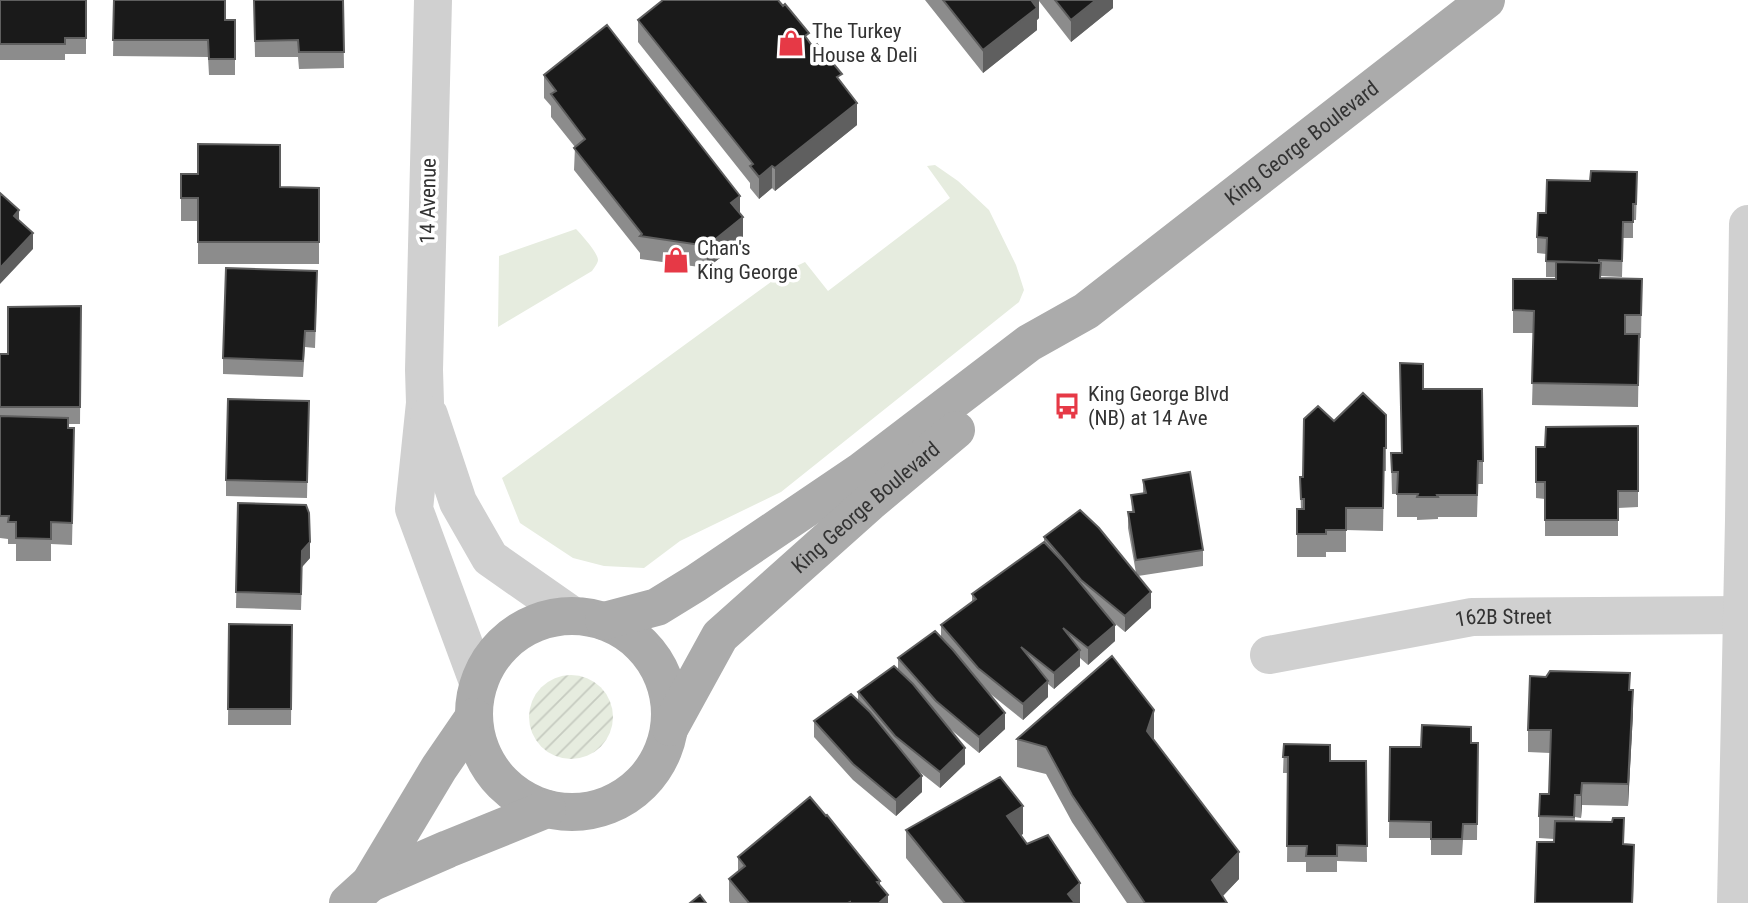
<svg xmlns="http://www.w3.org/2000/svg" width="1748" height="903" font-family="'Roboto Condensed',sans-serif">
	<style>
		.grass { fill: #e6ecdf }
		.garden { fill: url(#garden-furrows) }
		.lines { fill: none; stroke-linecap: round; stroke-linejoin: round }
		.minor { stroke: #d0d0d0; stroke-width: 38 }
		.major { stroke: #ababab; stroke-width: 38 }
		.wall { fill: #8c8c8c }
		.shaded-wall { fill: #5f5f5f }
		.building { fill: #1a1a1a; stroke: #5f5f5f; stroke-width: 2 }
		.labels { text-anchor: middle; stroke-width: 7; stroke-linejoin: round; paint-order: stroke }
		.poi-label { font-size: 21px; fill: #333; stroke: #fff; text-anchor: start }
		.street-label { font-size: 21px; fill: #333; stroke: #fff }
	</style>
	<defs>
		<pattern id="garden-furrows" width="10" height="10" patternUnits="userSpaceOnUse" patternTransform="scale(1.75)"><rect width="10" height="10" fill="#e6ecdf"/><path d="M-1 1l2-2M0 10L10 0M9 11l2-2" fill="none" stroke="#c6cbc0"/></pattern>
	</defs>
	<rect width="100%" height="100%" fill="#fff"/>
	<path class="grass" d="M935,165L958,181L989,210L1016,265L1024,290L1019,302L781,492L680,541L644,568L604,566L573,558L520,523L502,478L786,271L805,262L828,291L950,198L927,166Z
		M576,229C581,234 598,253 598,260C598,263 594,268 592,271L498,327L499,256Z"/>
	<path class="garden" d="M529 717a42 42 0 1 1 84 0a42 42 0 1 1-84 0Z"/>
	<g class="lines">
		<g class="minor">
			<path d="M433,0L424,370L425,403L414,509L478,682"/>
			<path d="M429,415L458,502L490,558L573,616"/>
			<path id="s1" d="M1269,655L1472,617L1742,615"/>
			<path d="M1736,903L1744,520L1748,224"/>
		</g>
		<g class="major">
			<circle cx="572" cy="714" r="98"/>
			<path id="s2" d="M604,621L657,607L696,583L860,472L1029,343L1086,311L1486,0"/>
			<path id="s3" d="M670,727L720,636L869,503L956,430"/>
			<path d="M370,883L448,849L547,809"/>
			<path d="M348,903L370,883L439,768L474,717"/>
		</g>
	</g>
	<path class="wall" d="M0,0H86V54H65V60H0Z
		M114,0L225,20H235V75H209L208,57L113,56Z
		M254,0H343L344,68L299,69L298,57H255Z
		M925,0H1113V8L1071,42L1039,1V18L1037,20V30L983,73Z
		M638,20L809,42L842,83L857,125L775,191L772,188L759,199L750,188V183L638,42Z
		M544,75L740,214L743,240L707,268L640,259V253L574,170L575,147L551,117V106L544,98Z
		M280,187L319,188V264H198V221H181V197Z
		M1637,189L1636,220H1633V238H1623L1622,277L1601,276V278L1642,279L1641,338H1639L1638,407L1532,405L1534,333H1513V279H1556V277H1546V254L1537,253V237L1546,213Z
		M317,288L315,348L305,347L303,377L223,374V358Z
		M81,306L80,424H68V428L74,451L72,545L51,544V561H16V544H8V539L0,538V354H8Z
		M1423,389L1483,461V484H1478L1477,517H1438V519L1417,520V517H1397V494H1392L1391,453H1401Z
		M309,401L307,498L226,496V480Z
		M1386,415V471H1384L1383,531L1346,530V552H1326V557H1297V509H1301L1300,477H1303L1334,421Z
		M1638,426V507L1618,508V536H1545V499L1536,498V447H1545Z
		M1143,480L1203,550V566L1138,576L1151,608L1125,632L1112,621L1115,641L1088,665L1080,658V666L1054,689L1048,684V697L1023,720L988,692L1005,729L979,753L949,728L965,764L940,788L916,769L922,792L896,816L853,780L814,737V721L858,700V692L898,669V658L941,637V625L972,602V594L1044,542V537L1136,573L1128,528V512H1132L1131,495L1143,493Z
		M238,503L310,558L302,567L301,610L236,608Z
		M229,624L292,625L291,725H228Z
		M1630,690L1633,713L1628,806L1582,805L1581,818L1575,817V821L1624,844L1634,867L1633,903H1535L1554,842V839L1539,838V816L1549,794L1550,753L1528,752V730Z
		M1017,739H1153L1239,879L1223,896L1227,903H1127L1072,822L1046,774L1017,767Z
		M1471,743H1478L1477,840H1463L1462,855H1431V838H1389L1390,747H1421Z
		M1284,744L1330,761H1366L1367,862L1337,861V872H1306V862H1287L1288,773H1283Z
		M906,830L1023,834L1021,835L1027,844L1080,903H943L906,858Z
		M738,857L880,885L888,903H730L729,901V879L738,872Z"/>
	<path class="shaded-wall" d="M1033,0H1039V18L1037,20V30L983,73V50Z
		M1096,0H1113V8L1071,42V20Z
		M857,103V125L775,191V168Z
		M772,166V188L759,199V177Z
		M740,196V218L731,203Z
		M19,210V226L14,216Z
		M743,217V240L707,268V246Z
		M33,233V249L0,284V268Z
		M310,542V558L302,567L301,610L302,551Z
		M1151,592V608L1125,632V616Z
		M1115,625V641L1088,665V648Z
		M1080,650V666L1054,689V673Z
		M1048,681V697L1023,720V704Z
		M1633,690V713L1628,806V784Z
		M1154,710V738L1147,758V731Z
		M1005,713V729L979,753V737Z
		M965,748V764L940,788V772Z
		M922,776V792L896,816V800Z
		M1582,783V805L1581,818V795Z
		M1023,806V834L1007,843V816Z
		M1239,852V879L1216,903L1212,880Z
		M880,881V902L888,895V903H877V882Z
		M1080,883V903H1068V894Z"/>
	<path class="building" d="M0,0H86V38H65V44H0Z
		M114,0H225V20H235V59H209L208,40H113Z
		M254,0H343L344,52H299L298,40L255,41Z
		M663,0H778L783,6L785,4L809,33L805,36L813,47L817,44L842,74L837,77L857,103L775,168L772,166L759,177L750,166L753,164L638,20Z
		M943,0H1033L1032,1L1037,8L983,50Z
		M1055,0H1096L1071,20Z
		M607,25L740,196L731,203L743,217L707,246L640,236L642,234L574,148L585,139L551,94L556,91L544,75Z
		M198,144L280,145V187L319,188V242H198V198H181V174H198Z
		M1591,171L1637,172L1636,204H1633V222H1623L1622,261L1599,260V263L1546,261L1547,238L1537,237L1538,213H1546L1547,180L1590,181Z
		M0,193L19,210L14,216L33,233L0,268Z
		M1556,262L1601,263L1600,278L1642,279L1641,315H1625V334H1639L1638,385L1532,383L1534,311L1513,310V279H1556Z
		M226,268L317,271L315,331H305L303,361L223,358Z
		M81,306L80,407H0V354H8V307Z
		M1400,363L1423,364V389H1482L1483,461H1478L1477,495H1437L1438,497H1417L1418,494H1397L1398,472H1392L1391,453H1402Z
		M1363,393L1386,415V448H1384L1383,508H1346V530H1326V534H1297V509H1304V499H1301L1300,477H1303L1304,419L1318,406L1334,421Z
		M228,399L309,401L307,482L226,480Z
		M0,416L68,418V428H74L72,523L51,522V539L16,538V522H8L9,516H0Z
		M1638,426V491H1618V520H1545V482H1536V447H1545L1546,427Z
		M1190,472L1203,550L1136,560L1128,512H1134L1131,495L1146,493L1143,480Z
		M238,503L306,505L309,513L310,542L302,551L301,594L236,592Z
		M1080,510L1099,528L1151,592L1125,616L1081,580L1044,537Z
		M1044,542L1062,561L1115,625L1088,648L1063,628L1080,650L1054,673L1021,647L1048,681L1023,704L978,668L941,625L976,599L972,594Z
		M229,624L292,625L291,709H228Z
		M935,631L953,650L1005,713L979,737L936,701L898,658Z
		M1112,656L1154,710L1147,731L1239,852L1212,880L1227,903H1145L1072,795L1046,747L1017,739Z
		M894,666L913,684L965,748L940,772L895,736L858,692Z
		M1550,671L1630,673L1629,690H1633L1628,784L1582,783L1581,795H1575L1574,817L1539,816L1540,794H1549L1551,730H1528L1530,676L1546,677Z
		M851,694L870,712L922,776L896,800L853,764L814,721Z
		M1422,725L1471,727V743H1478L1477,824H1463L1462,839H1431V822L1389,821L1390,747H1421Z
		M1284,744L1330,745V761H1366L1367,846L1337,845V856H1306L1307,846H1287L1288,757H1283Z
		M1000,777L1023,806L1007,816L1027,844L1048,835L1080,883L1068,894L1075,903H965L906,830Z
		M810,797L826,816L827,815L880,881L877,882L888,895L879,903H850V902L848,903H749L729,879L745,866L738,857Z
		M1613,818H1624L1623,844L1634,845L1632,903H1535L1537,842H1554L1555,821L1612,822Z
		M700,895L706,903H690Z"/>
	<defs>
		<g id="shop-bare" transform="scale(2.1)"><path d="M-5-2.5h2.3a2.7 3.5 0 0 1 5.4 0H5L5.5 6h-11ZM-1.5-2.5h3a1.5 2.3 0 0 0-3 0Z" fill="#e63946" stroke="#fff" stroke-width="2.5" paint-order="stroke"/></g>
		<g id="bus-bare" transform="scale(2.1)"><path d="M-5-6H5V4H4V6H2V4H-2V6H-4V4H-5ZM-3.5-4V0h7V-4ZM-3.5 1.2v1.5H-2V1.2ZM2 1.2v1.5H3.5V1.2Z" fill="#e63946" stroke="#fff" stroke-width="2.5" paint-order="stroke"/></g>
	</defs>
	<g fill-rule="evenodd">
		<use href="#shop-bare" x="791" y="43"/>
		<use href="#shop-bare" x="676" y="260"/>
		<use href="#bus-bare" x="1067" y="406"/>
	</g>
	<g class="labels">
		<g class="poi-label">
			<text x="812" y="38">The Turkey<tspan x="812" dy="24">House &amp; Deli</tspan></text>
			<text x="697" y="255">Chan's<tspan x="697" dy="24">King George</tspan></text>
			<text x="1088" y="401">King George Blvd<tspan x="1088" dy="24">(NB) at 14 Ave</tspan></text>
		</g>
		<g class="street-label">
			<text dy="7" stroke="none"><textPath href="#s2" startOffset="850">King George Boulevard</textPath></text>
			<text transform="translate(428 201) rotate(-89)" y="7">14 Avenue</text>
			<text dy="7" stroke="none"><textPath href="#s3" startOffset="298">King George Boulevard</textPath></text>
			<text dy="7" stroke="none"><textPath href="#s1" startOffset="238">162B Street</textPath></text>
		</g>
	</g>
</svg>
